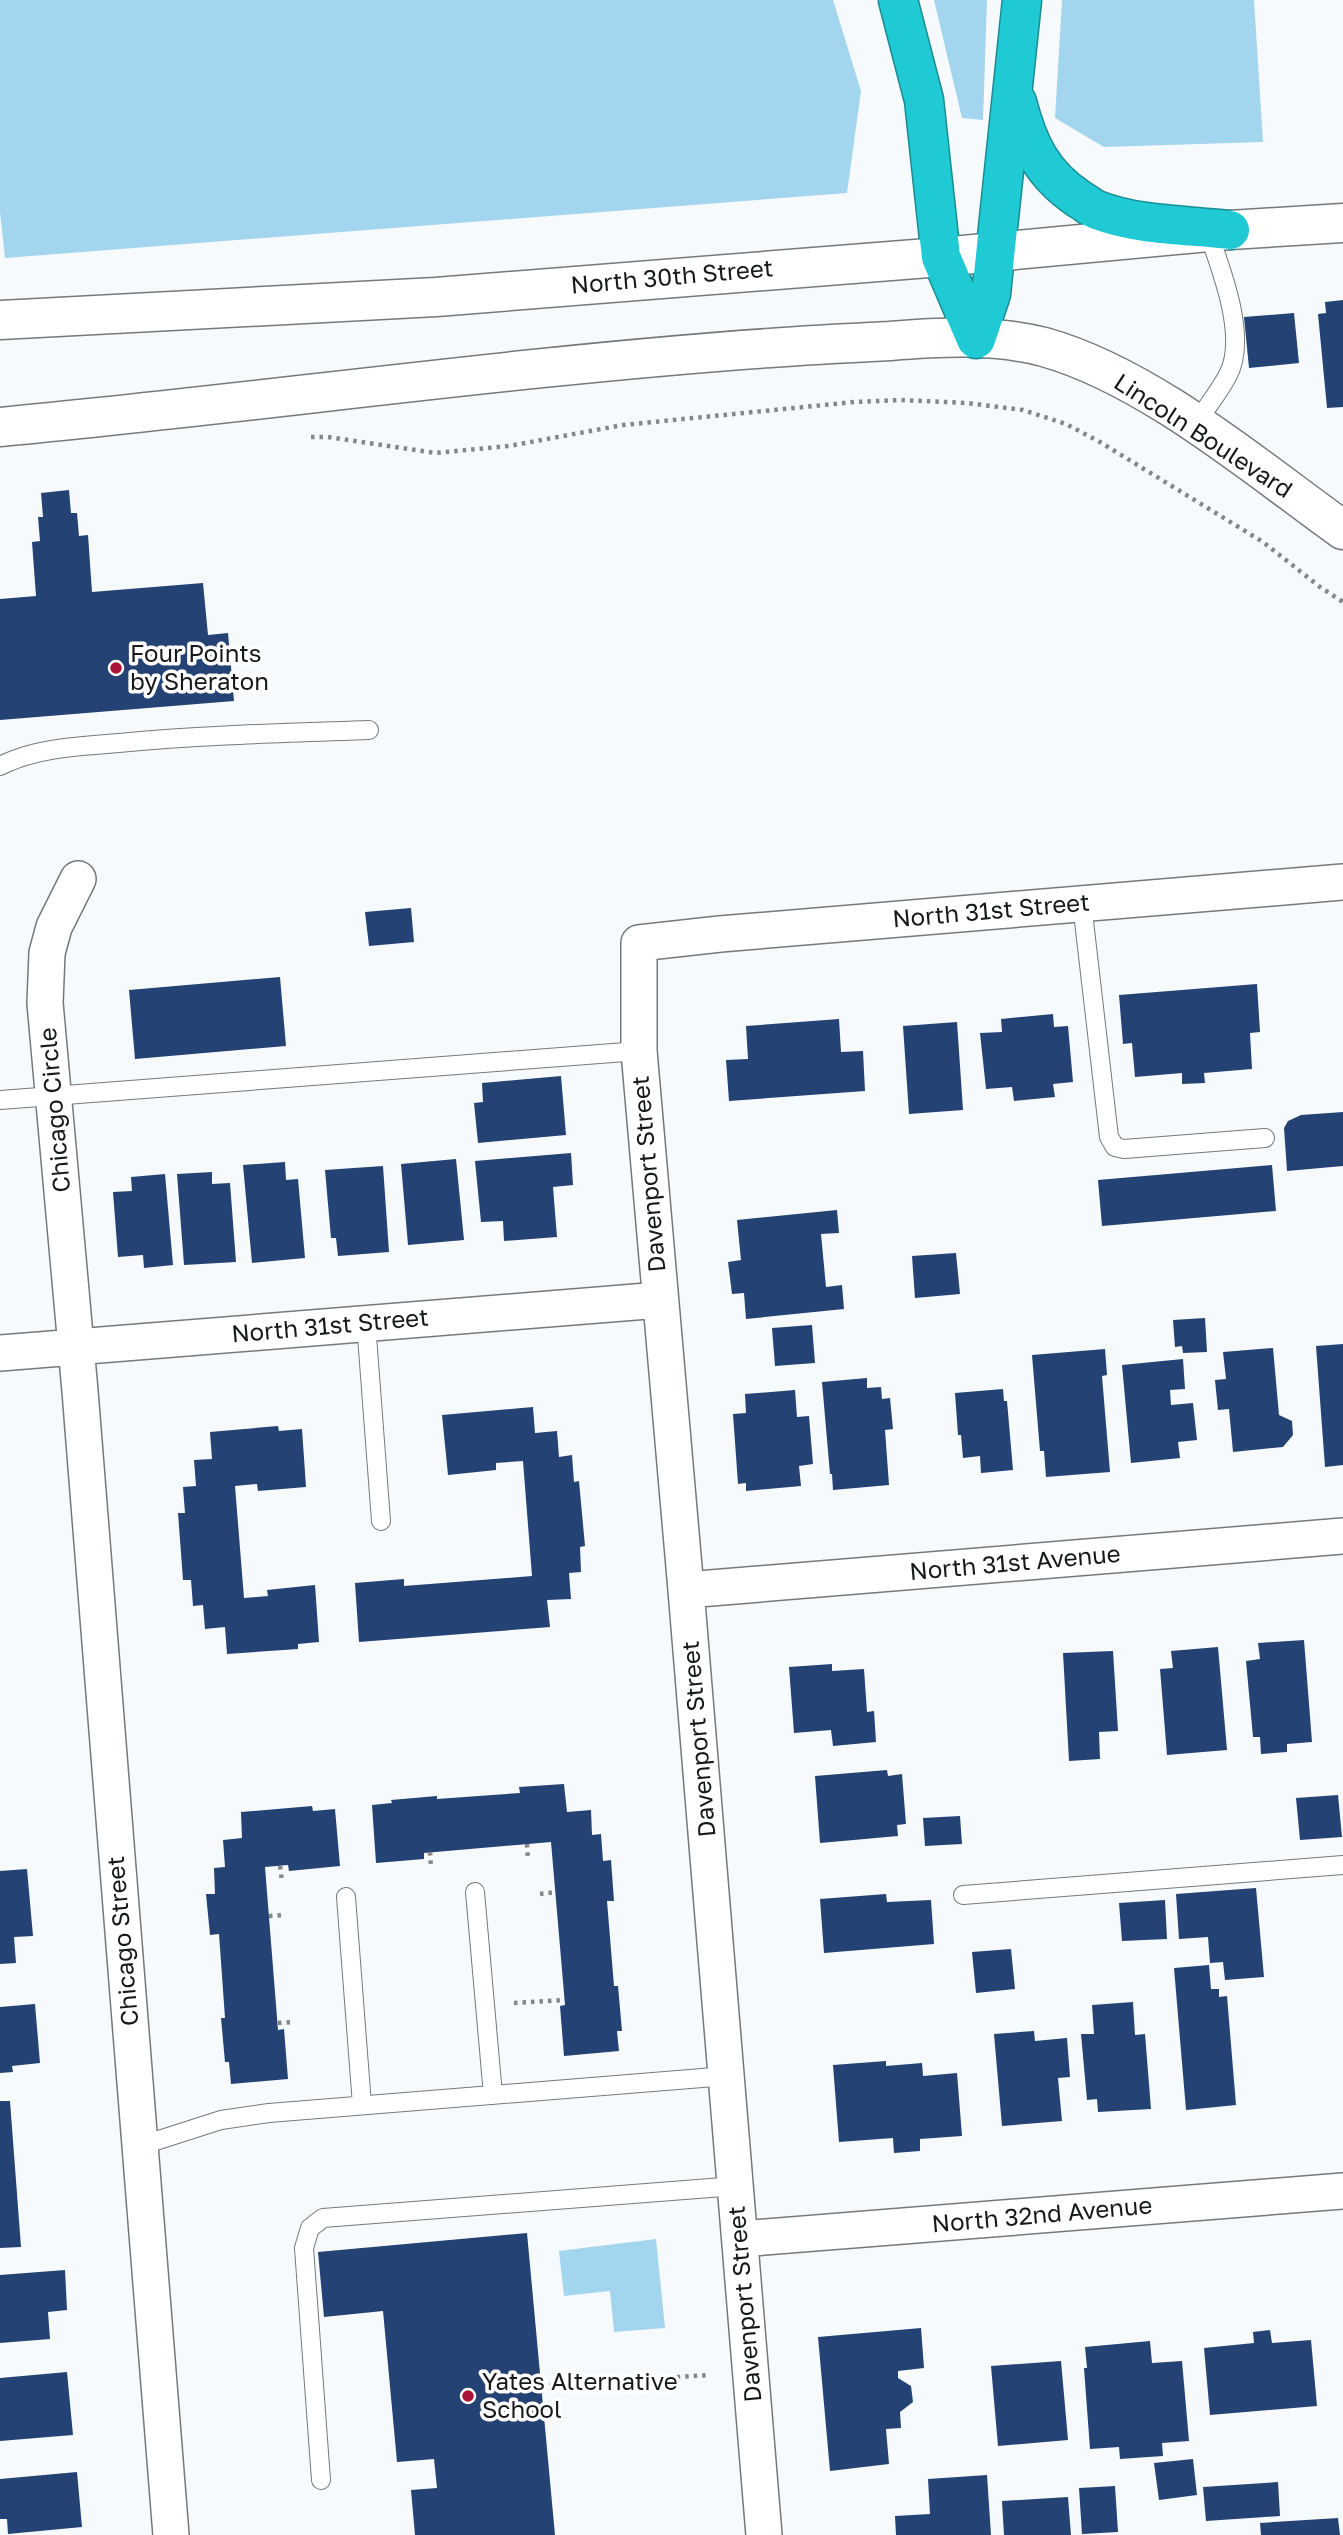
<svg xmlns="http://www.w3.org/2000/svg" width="1343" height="2535" font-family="'Golos Text',sans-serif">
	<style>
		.green { fill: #a3d5ef }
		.building { fill: #244274 }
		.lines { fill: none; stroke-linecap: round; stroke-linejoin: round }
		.lane-casing { stroke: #75797b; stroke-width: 20 }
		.street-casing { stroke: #75797b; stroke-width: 38 }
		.secondary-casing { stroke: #75797b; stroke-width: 41 }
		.highway-casing { stroke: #1c8c93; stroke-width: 41 }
		.path { stroke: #848688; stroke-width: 4.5; stroke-dasharray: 3.5 5; stroke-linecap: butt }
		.lane { stroke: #fff; stroke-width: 18 }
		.street { stroke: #fff; stroke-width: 35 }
		.secondary { stroke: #fff; stroke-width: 38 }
		.highway { stroke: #1fcad4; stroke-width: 38 }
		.poi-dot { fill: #aa1336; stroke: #fff; stroke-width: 2.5 }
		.labels { text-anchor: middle; stroke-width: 7; stroke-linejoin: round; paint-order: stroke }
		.street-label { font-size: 24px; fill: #171819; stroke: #fff }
		.poi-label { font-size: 24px; fill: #171819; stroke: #fff; text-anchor: start }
	</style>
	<rect width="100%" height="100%" fill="#f6fafc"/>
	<path class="green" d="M0,0H833L861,91L847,193L5,258L0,212Z
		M934,0H987L983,120L962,118Z
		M1062,0H1254L1263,142L1104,147L1055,118Z
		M656,2239L665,2328L614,2332L610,2291L564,2296L559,2251Z"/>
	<path class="building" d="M1343,300V407L1327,408L1318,314L1326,313L1325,302Z
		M1294,313L1299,363L1249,368L1244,317Z
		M69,490L71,513H77L79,536L88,535L92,592L203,583L208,635L228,633L234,701L0,720V599L36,596L32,542L40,541L38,517H43L41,493Z
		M411,908L414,942L369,946L365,912Z
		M280,977L286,1046L135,1059L129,990Z
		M1257,984L1260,1032L1250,1033L1252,1069L1204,1073L1205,1083L1182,1084V1073L1135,1077L1132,1043L1123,1044L1119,995Z
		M1053,1014L1054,1027L1068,1026L1073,1082L1053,1084L1055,1097L1014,1101L1012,1087L986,1089L980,1033L1002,1032L1001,1019Z
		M839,1019L841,1052L863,1051L865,1091L729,1101L726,1060L748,1059L746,1026Z
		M957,1022L963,1110L909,1114L903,1026Z
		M561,1076L566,1135L478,1143L474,1103L483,1102L482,1083Z
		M1343,1112V1166L1287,1171L1284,1128L1288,1121L1301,1115Z
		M571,1153L573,1185L553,1187L557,1237L504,1241L503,1221L481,1222L475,1161Z
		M456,1159L464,1240L408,1245L401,1164Z
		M285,1162L286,1180L298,1179L305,1258L252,1263L243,1165Z
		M1272,1165L1276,1211L1102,1226L1098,1180Z
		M383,1166L389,1252L338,1256L336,1238H331L325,1170Z
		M212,1172V1184L230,1183L236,1262L184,1265L177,1174Z
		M165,1174L173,1265L144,1268L143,1255L118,1257L113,1192L132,1191L131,1177Z
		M837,1210L839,1233L821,1234L826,1287L842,1285L844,1309L746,1319L744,1293L732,1294L728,1262L741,1260L737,1220Z
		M956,1253L960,1294L915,1298L912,1256Z
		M1205,1318L1207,1352L1183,1353L1182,1346L1175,1347L1173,1320Z
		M812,1325L815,1363L775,1366L772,1328Z
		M1343,1344V1465L1325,1467L1316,1346Z
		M1273,1348L1279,1415L1292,1421L1293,1435L1283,1447L1233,1452L1229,1409L1218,1410L1215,1380L1226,1379L1223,1352Z
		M1105,1349L1107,1375L1102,1376L1110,1472L1046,1477L1044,1451H1040L1032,1355Z
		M1183,1359L1185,1389L1170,1390L1171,1405L1193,1403L1197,1440L1178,1442L1180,1458L1131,1463L1122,1365Z
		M867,1378V1388L881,1387L882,1399L890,1398L893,1429L885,1430L889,1485L833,1490L832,1474H830L822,1382Z
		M1003,1389L1004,1401H1007L1013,1470L981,1473L980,1456L963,1458L961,1435H958L955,1393Z
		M795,1390L797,1417L809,1416L813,1464L799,1466L801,1486L746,1491V1483L738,1484L733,1414L746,1413L745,1394Z
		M533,1407L535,1433L557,1431L559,1457L572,1455L574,1482L579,1481L585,1546L580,1547L581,1572L569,1573L571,1599L547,1600L550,1627L359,1642L355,1583L404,1579V1586L532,1576L523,1461L496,1463V1470L448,1475L442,1415Z
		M278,1426L279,1431L302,1429L306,1487L258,1491L257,1484L235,1486L244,1598L268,1596L267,1590L315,1585L319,1642L298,1644V1649L227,1654L225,1627L205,1629L203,1605L193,1606L191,1580H183L178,1513H185L183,1487L196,1486L194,1460L212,1459L210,1432Z
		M1304,1640L1312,1742L1287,1744V1752L1261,1754L1260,1737H1253L1246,1661L1260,1659L1258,1643Z
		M1218,1647L1227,1750L1167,1755L1160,1669L1173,1668L1171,1651Z
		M1113,1651L1118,1731L1099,1732L1100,1759L1069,1761L1063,1653Z
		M832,1664V1671L864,1669L867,1712L874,1711L876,1742L833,1746L831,1730L794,1733L789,1667Z
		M887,1770L888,1776L902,1774L906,1824L897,1825L898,1836L820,1843L815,1776Z
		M564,1784L567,1812L591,1810L592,1835L601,1834L603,1861L611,1860L614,1901H607L614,1986H618L622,2031H617L619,2051L564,2056L560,2006L565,2005L551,1842L424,1853V1859L376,1863L372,1805L392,1803L391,1800L437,1796V1799L520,1793L519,1787Z
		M1338,1795L1342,1837L1300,1840L1296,1798Z
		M312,1806L313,1811L335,1809L340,1866L289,1871L288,1865L265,1867L278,2030L284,2029L288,2079L231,2084L229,2062H225L221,2018H225L219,1934L210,1935L206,1894H215L214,1868L225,1867L223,1840L242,1838L241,1812Z
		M960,1816L962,1844L925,1846L923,1818Z
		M27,1869L33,1936L14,1937L16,1963L0,1964V1871Z
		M1256,1888L1264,1977L1225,1980L1223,1962L1210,1963L1208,1937L1179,1939L1176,1894Z
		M886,1894L887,1902L931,1900L934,1944L824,1953L820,1899Z
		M1165,1900L1167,1939L1122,1941L1119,1903Z
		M1011,1949L1015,1989L976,1993L972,1952Z
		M1209,1965L1211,1989H1219V1997L1227,1996L1236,2105L1186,2110L1174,1968Z
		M1133,2002L1135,2035L1145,2034L1151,2109L1098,2112L1097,2099L1087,2100L1081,2034H1094L1092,2005Z
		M35,2004L40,2063L12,2066L13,2072L0,2073V2007Z
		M1034,2031L1035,2041L1067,2038L1070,2077L1058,2078L1062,2121L1002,2126L994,2034Z
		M886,2061V2066L922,2063L923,2076L957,2073L962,2136L920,2139V2151L894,2153L893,2138L839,2142L833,2065Z
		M0,2101H10L21,2247L0,2248Z
		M527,2233L555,2535H415L411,2490L437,2488L434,2459L397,2462L383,2311L324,2317L318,2252Z
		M65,2270L67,2310L48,2312L50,2339L0,2343V2275Z
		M921,2328L924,2368L898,2371V2378L911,2386L913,2402L900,2412L901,2428L886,2429L889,2464L830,2471L818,2337Z
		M1270,2330L1272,2343L1311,2340L1317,2406L1210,2415L1204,2348L1254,2343L1253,2332Z
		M1150,2341L1152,2363L1182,2361L1189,2441L1162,2443L1163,2456L1120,2459L1119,2447L1090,2449L1084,2368H1087L1085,2347Z
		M1061,2361L1068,2440L998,2446L991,2366Z
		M67,2372L73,2435L0,2441V2378Z
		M1193,2459L1197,2495L1159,2500L1154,2463Z
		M77,2472L82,2527L8,2534L7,2519H0V2479Z
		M987,2475L991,2535H896L895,2516L930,2514L928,2479Z
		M1278,2482L1280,2516L1206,2521L1203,2487Z
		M1115,2486L1118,2532L1082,2534L1079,2488Z
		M1068,2497L1071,2535H1004L1002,2501Z
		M1338,2518L1340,2535H1261L1260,2523Z"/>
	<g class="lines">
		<g class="lane-casing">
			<path id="lane" d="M1195,425C1206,408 1219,392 1228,375C1248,337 1221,269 1208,232
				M0,766C35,748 80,746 119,743C202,735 286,733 369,730
				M1082,904L1109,1137L1115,1147L1124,1149L1265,1138
				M0,1100L639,1051
				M366,1323L381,1521
				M475,1892L493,2095
				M963,1895L1343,1865
				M346,1897L362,2105
				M140,2146L221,2120L269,2113L727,2076
				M321,2480L304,2248L310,2228L323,2218L736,2186"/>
		</g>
		<g class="street-casing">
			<path id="street" d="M78,879L54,927L47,953L45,1003L80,1391L171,2535
				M0,1353L660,1300
				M686,1590L1343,1536
				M740,2239L1343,2191
				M764,2535L686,1590L639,1051V943L720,934L1343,882"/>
		</g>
		<g class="secondary-casing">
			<path id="secondary" d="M0,320L436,297L941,257L1230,230L1343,223
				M0,427C257,403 513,366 770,348C810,345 850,343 890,341C940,337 994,334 1044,347C1148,376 1255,467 1343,530"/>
		</g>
		<g class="highway-casing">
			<path id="highway" d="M898,0L924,100L941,257L976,339
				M1017,102C1028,145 1042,174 1079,199C1085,202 1091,208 1097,210C1138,226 1187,225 1230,230
				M976,339L991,294L1022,0"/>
		</g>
		<path class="path" d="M311,437H328L435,453L509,446L623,425L854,402L901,400L967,403L1023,410L1066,424L1100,442L1263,542L1320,587L1343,602
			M527,1844L528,1860
			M430,1852L431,1868
			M280,1866L282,1881
			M540,1894L556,1892
			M269,1916L285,1915
			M514,2003L564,2000
			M278,2023L293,2022
			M541,2386L709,2375"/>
		<use href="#lane" class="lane"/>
		<use href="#street" class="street"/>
		<use href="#secondary" class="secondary"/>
		<use href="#highway" class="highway"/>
	</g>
	<g class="poi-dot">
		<circle cx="116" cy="668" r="7"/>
		<circle cx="468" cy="2396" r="7"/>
	</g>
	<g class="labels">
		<g class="street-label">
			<text transform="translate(672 277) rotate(-5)" y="8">North 30th Street</text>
			<text transform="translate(1203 436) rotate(33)" y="8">Lincoln Boulevard</text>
			<text transform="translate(991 911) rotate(-5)" y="8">North 31st Street</text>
			<text transform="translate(55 1110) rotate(-95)" y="8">Chicago Circle</text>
			<text transform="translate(649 1174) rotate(-95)" y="8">Davenport Street</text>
			<text transform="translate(330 1326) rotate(-5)" y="8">North 31st Street</text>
			<text transform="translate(1015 1563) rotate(-5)" y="8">North 31st Avenue</text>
			<text transform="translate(699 1739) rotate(-95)" y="8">Davenport Street</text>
			<text transform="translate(123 1941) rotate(-95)" y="8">Chicago Street</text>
			<text transform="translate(1042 2215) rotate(-5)" y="8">North 32nd Avenue</text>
			<text transform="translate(745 2304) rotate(-95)" y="8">Davenport Street</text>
		</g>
		<g class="poi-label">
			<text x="130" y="662">Four Points<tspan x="130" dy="28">by Sheraton</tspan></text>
			<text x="482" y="2390">Yates Alternative<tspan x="482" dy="28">School</tspan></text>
		</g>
	</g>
</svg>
